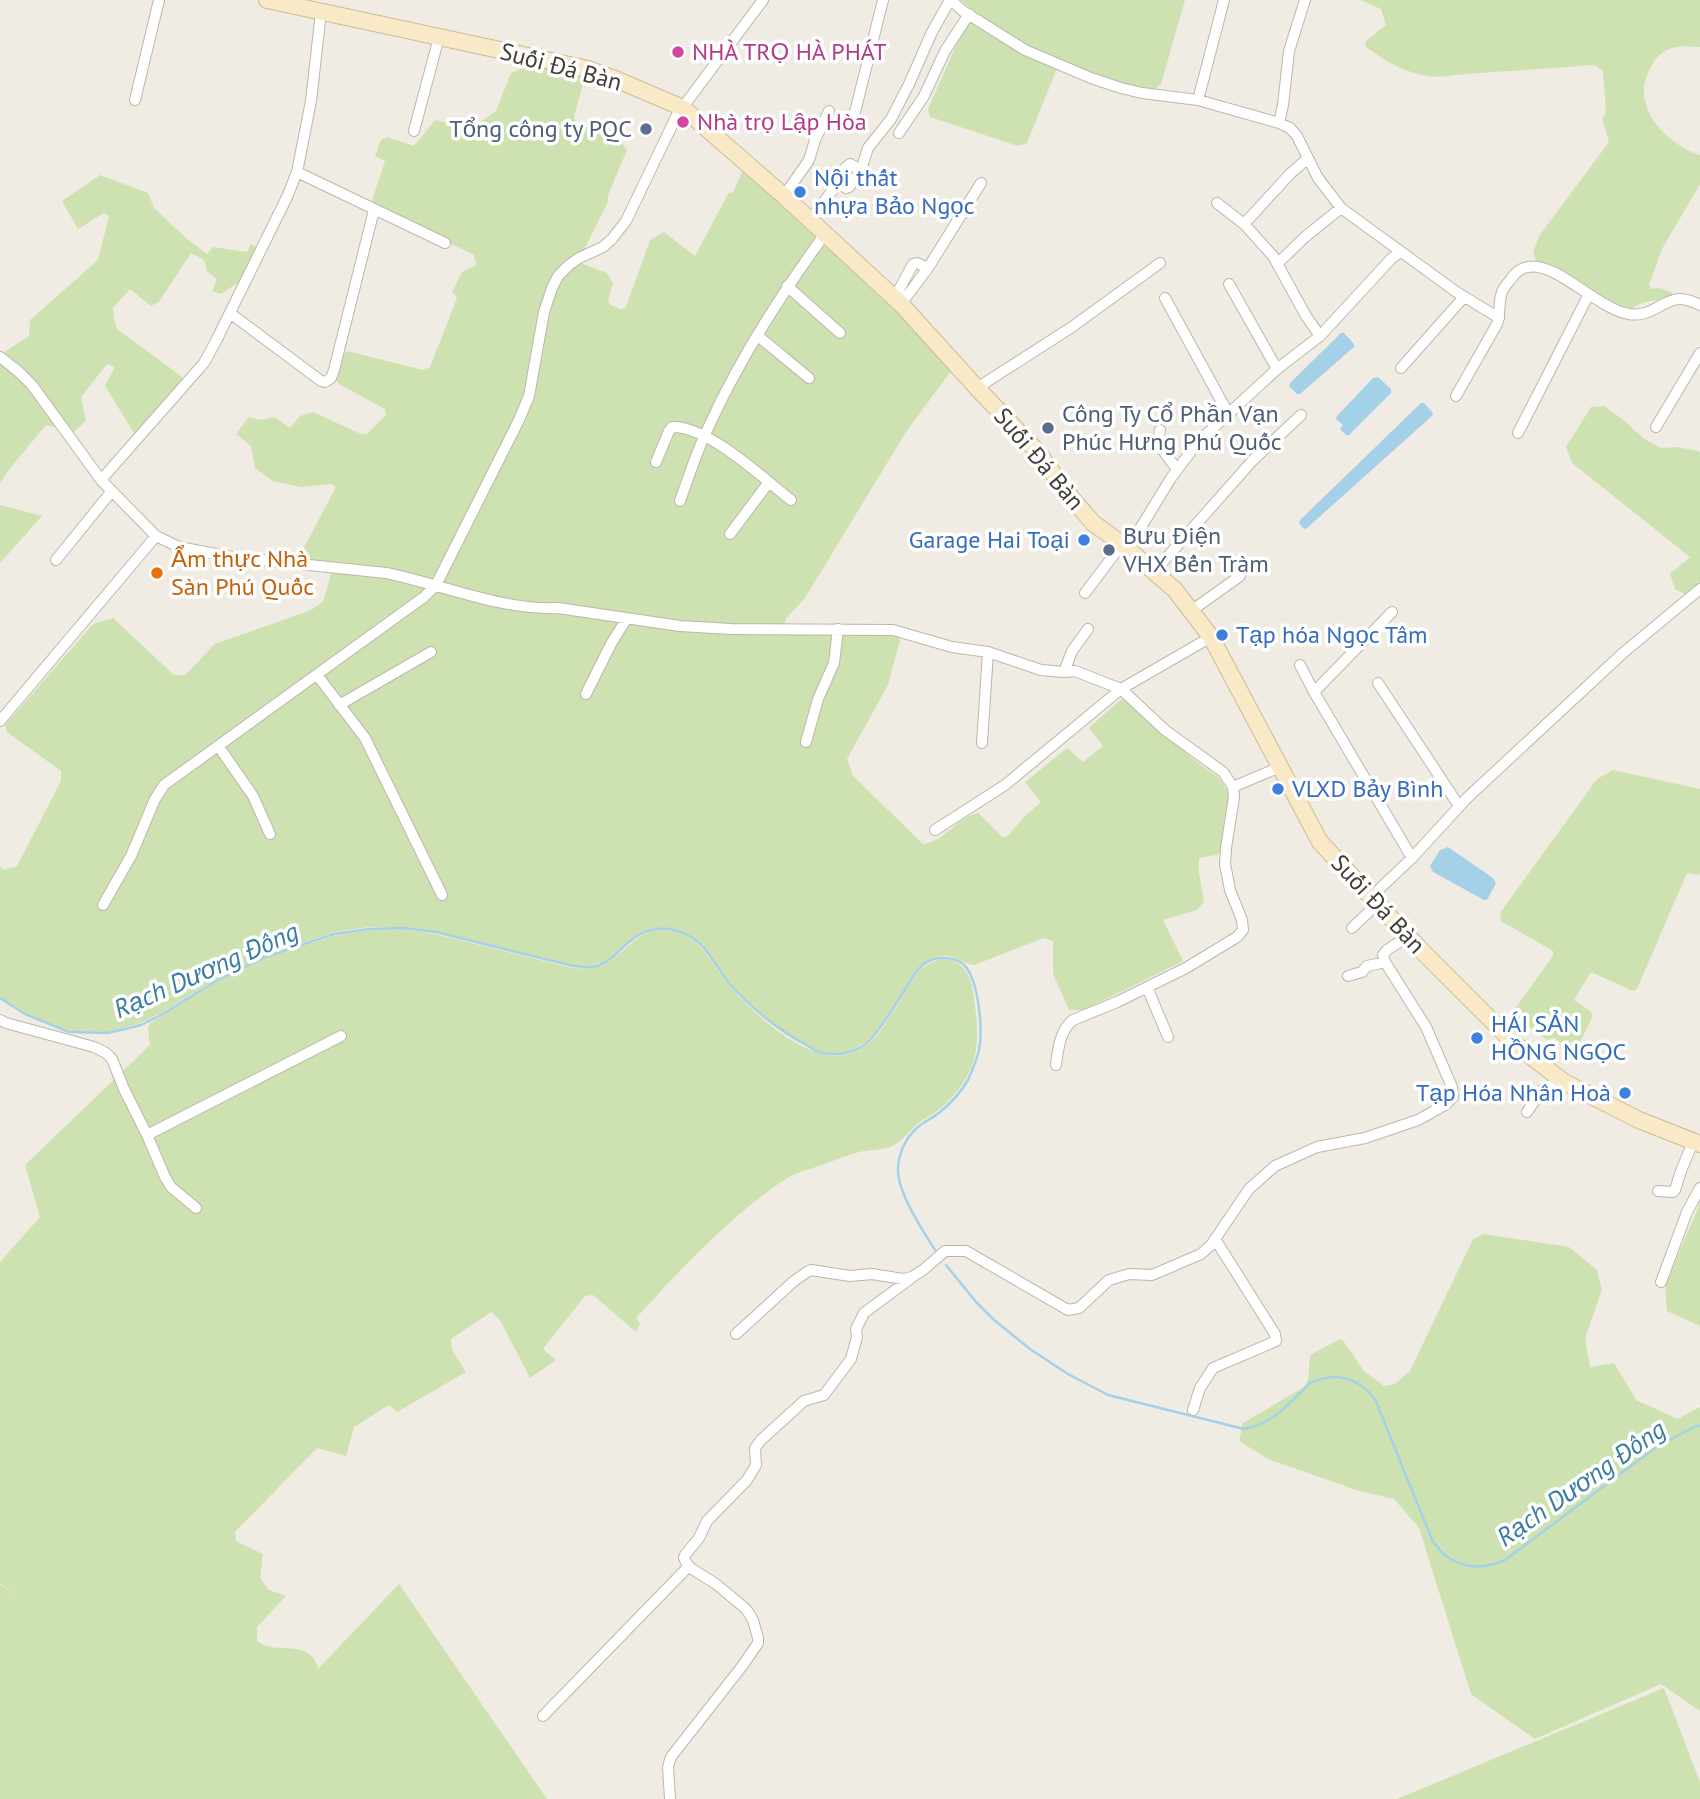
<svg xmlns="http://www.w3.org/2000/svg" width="1700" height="1799" font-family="'PT Sans',sans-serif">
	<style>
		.green { fill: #cee1b0 }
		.water { fill: #a5d1e8 }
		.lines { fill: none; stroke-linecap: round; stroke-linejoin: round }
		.stream { stroke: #a5d1e8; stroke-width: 2.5 }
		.street-casing { stroke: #bdb6ab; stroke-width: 12 }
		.secondary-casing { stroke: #ccbb97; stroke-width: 18 }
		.street { stroke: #fff; stroke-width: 10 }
		.secondary { stroke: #f9e9c6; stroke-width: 16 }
		.hotel-dot { fill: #d1479c; stroke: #fff; stroke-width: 2.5 }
		.service-dot { fill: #5c6f8a; stroke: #fff; stroke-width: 2.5 }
		.shop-dot { fill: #3f7fe0; stroke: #fff; stroke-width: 2.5 }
		.food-dot { fill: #e8710a; stroke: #fff; stroke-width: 2.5 }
		.labels { text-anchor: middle; stroke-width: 7; stroke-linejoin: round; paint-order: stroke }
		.hotel-label { font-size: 24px; fill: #b23c85; stroke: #fff; text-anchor: start }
		.street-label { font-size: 24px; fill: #413c35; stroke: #fff }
		.service-label { font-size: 24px; fill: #4e5e75; stroke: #fff; text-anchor: start }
		.shop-label { font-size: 24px; fill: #366cbe; stroke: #fff; text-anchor: start }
		.food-label { font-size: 24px; fill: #c56008; stroke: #fff; text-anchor: start }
		.water-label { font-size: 26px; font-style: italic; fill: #397ca2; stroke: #fff }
	</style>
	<rect width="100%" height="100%" fill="#f0ece4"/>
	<path class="green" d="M961,0H1185L1161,84L1155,89C1139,87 1122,84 1106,79C1094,76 1069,61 1060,61L1027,143L1018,146L930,117L928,109L958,41L975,12Z
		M1360,0H1700V47C1674,44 1658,48 1648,73C1644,80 1643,92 1645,100C1650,126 1676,147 1700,155V184L1662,249L1649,285L1651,289L1659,288L1671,292L1673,295C1661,301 1661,299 1650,301C1642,302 1634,307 1627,311L1537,263L1533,253L1539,236L1609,142L1602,118L1606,113L1603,71L1595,65L1453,75C1421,82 1390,65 1366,47L1365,42L1386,25L1381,9Z
		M531,64L579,75L584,80L574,117L577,124L589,127L593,126L622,136L621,142L627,150L608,195V202L578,262L607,273L613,283L608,301L609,304L621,310L626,307L650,240L664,232L695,256L728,194L733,192L742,172L751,171L876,291L943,358L951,371L906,432L805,598L787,617L781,632L897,635L900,640L888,685L847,759L853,776L923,844C945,842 957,817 978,813L1002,837L1008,836L1023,818L1041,802L1025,782L1067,748L1083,762L1103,746L1089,728L1120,700L1126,699L1194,760L1219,778L1229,793V813L1222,852L1216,855L1199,858V872L1204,902L1197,910L1163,920L1183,961L1084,1010H1069L1053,974V941L1044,938L974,965C965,964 959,959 952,957C937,953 925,961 915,971C904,988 878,1035 863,1044C851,1052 836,1056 822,1052C817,1051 812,1047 808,1045C778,1030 751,1008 729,982C714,962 705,938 679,930C662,924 642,929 629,941C622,946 617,954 609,959C598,965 586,966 573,965L437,931L405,927H369L334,932L263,957L217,979L161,1013L140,1023L108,1032L70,1031L28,1014L0,997V867L4,870L17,866L61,781V771L7,732L5,725L93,624L113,618L174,675H185L215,644L311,610L323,602L331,574L298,559L336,487L331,484L301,487L273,481L255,468L251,446L236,434L249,417L261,420L274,417L290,428L300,416L313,412L361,434H367L386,415L385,409L339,384L335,378L342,356L348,351L423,370L430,367L457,298L452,292L462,272L476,265L474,255L381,209L372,200L385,161L375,156L381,140L387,137L414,146L435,120L471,128L496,111L511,73Z
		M100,175L148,193L154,208L187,239L207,254L213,247L247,252L251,244L259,248L242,285L236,284L221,294L212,291L217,279L207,271L204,260L191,253L159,302L151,306L130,289L113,308L114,320L117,329L181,376L183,382L144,428L134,433L105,386L115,367L107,364L81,397L86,421L74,432L46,425L7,472L0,484V355L29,336L30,320L98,260L109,216L104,213L78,229L62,201Z
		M1604,406L1625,421L1644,439L1661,448L1677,447L1699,451L1700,453V583L1686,595L1675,589L1670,574L1690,557L1572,463L1566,447L1591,407Z
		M0,505L42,516L0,563Z
		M1613,770L1700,789V872L1699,875L1687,873L1637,989L1633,991L1591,972L1574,1000L1590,1011L1593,1016L1577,1048L1571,1050L1554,1038L1547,1040L1515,1016L1514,1010L1553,956V951L1501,921L1500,913L1597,779Z
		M404,929L435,934L572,968C586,969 601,968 613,959C635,942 645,923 678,932C702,940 711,963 726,981C748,1009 784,1041 818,1053C833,1059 851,1055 864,1047C880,1038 906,990 917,973C941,949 969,958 973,992C981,1042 981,1071 941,1108C933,1115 922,1119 915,1126C906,1134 902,1142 890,1147C881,1150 869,1150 859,1152C844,1156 828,1163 813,1168C804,1171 792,1174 784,1180C730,1216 680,1270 636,1318L640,1324L636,1332L593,1295L585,1296L543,1349L556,1360L530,1378L500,1320L491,1312L451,1339L452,1350L466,1372L397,1412L389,1405L354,1427L346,1456L317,1448L235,1532L236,1541L263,1554L260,1578L269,1590L286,1596L257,1627V1641C273,1655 301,1640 314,1659C316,1662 317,1666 318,1669L399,1584L547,1799H0V1584L22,1601L0,1583V1262L40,1217L25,1165L150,1045L148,1028L150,1023L217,982L261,960L333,936L368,930Z
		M1700,1203V1326L1667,1311L1665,1286Z
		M1484,1234L1569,1247L1597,1270L1602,1290L1585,1338L1590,1367L1614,1363L1636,1400L1678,1419L1700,1407V1711L1661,1684L1535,1739L1471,1694L1419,1528L1394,1499L1359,1491L1268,1459L1239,1441L1243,1423L1304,1387L1308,1380L1310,1355L1340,1339L1344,1342L1364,1371L1384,1386L1395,1384L1410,1371L1473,1239Z
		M1664,1688L1700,1782V1799H1397Z"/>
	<path class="water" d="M1341,333H1344L1354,344V347L1300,394H1297L1289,386L1290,383Z
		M1378,377L1391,389V393L1349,435H1346L1340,429L1343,425L1336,419L1337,416L1373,378Z
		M1421,403H1424L1433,413L1432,416L1307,528L1304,529L1299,523L1300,520Z
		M1448,847L1493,878L1496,883L1487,900H1484L1433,872L1430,866L1440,850Z"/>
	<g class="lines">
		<path class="stream" d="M0,998L25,1014L69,1032L108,1033L141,1025L161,1015L218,980L263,958L334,934L369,929L404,928L436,932L573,966C582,967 591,968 599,965C614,960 621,947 633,939C645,929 663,926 678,931C705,939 713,963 729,983C752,1009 778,1030 808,1046C812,1049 818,1052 822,1053C836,1056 851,1053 863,1046C878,1036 905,989 916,972C924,963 930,958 943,958C950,958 957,959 963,964C979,978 983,1030 979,1050C977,1059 972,1071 968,1080C961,1092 951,1103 940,1112C933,1118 925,1121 918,1127C906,1137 898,1154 898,1169C897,1192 923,1231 935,1250
			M946,1265L976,1302L993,1319L1030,1349L1068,1374L1108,1395L1244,1429C1274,1424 1289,1403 1310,1383C1336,1371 1358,1378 1375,1399L1433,1542C1438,1547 1443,1555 1449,1558C1468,1570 1486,1568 1505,1560L1655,1448L1688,1430L1700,1425"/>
		<g class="street-casing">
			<path id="street" d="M951,0L963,11L1025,50L1091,78L1121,88L1142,93L1198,100L1279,123L1290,128L1297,136L1318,178L1341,208L1455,291L1499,318
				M135,100L159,0
				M1198,100L1224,0
				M853,120L883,0
				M1279,123L1283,105L1289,51L1305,0
				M414,131L439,37
				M899,133L924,96L945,51L969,14
				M297,172L445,243
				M838,183L846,188L849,187L861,170L868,148L891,119L909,84L932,32L950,0
				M784,196L809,160L815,140L829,111
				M1217,203L1244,224L1273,256L1306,316L1320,336
				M810,220C818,209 827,198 835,187C842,177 838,172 850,164L861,170
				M1244,224L1290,174L1308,158
				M1278,263L1305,237L1341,208
				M1229,284L1277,369
				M787,286L840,333
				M1165,298L1229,415
				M894,299L913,264L917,263L928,268
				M901,304L928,268L981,183
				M230,313L321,381L325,382L331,378L334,370L374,210
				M758,336L809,378
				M0,357L19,372L32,385L101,480L156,536L179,547L232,557L386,573C441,584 503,611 558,608L680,626L731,629L893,630L952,647L988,652L1041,670L1064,672L1075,671L1121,689L1165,730L1223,772L1233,787L1234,797L1226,848L1225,864L1230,890L1242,920L1243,930L1237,937L1186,968L1117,1002L1073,1020C1060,1030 1058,1049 1056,1065
				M1401,368L1464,297
				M977,388L1072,327L1160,263
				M1456,396L1497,324C1501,314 1498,302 1502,292C1503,288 1508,283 1511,279C1515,273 1520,268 1528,267C1556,261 1599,310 1629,314C1651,318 1662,300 1679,299C1687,299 1694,302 1700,305
				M1656,427L1700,353
				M1160,430C1156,446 1168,457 1177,469
				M1518,433L1589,294
				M656,462L669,431L672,427C707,425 764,479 791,500
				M101,480L204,363L216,341L287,197L297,172L311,101L321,12
				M680,501C689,476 697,450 709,426C739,360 782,293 825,234
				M730,534L769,482
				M1127,550L1171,478L1198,442L1277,369L1320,336L1391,259L1400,252
				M56,560L111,492
				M1154,572L1253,460L1301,415
				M1085,593L1122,544
				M1191,611L1240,576
				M1300,665L1314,692L1412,858
				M1064,672L1072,651L1088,629
				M317,675L365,738L442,895
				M1378,683L1459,806
				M1314,692L1392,612
				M586,694L611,644L627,618
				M339,705L431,652
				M0,721L156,536
				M806,742L818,699L834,663L838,629
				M982,743L988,652
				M219,747L253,796L270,834
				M1233,787L1280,767
				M935,830L1005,785L1121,689L1211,637
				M1371,897L1412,858L1467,798L1623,653L1700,589
				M103,905L131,856L155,799L164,785L424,597L436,585L519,420L529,396L544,312L552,288L558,276L569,265L579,258L603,247L612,239L626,221L677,115L763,0
				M1352,928L1377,904
				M1348,976L1362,972L1367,966L1385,962
				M1147,987L1168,1037
				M0,1020L6,1023L94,1047L106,1053L112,1059L124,1089L147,1135L165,1177L171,1187L196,1208
				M1527,1112L1543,1089L1561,1080
				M147,1135L341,1036
				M1658,1191L1673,1192L1675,1190L1681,1171L1693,1142
				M1661,1282L1687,1212L1700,1188
				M736,1334L794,1281L807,1272L811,1270L850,1276L872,1274L903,1279L912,1277L923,1270L945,1251H966L1068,1310L1079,1308L1109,1280L1129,1274L1152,1275L1201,1254L1211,1245L1249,1189L1275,1166L1317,1147L1365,1138L1418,1120L1445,1105L1453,1097L1452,1087L1426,1027L1385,962L1383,955L1387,950L1408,936
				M1193,1410L1200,1388L1213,1368L1276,1341L1275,1334L1215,1239
				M543,1716L689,1566
				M670,1799L668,1767L671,1757L743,1665L758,1643V1638L753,1620L746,1609L716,1584L692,1569L687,1564L684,1558L685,1555L699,1538L707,1521L747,1480L756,1465L755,1448L761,1440L804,1401L824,1395L851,1359L857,1337L856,1329L864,1313L910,1279"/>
		</g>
		<g class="secondary-casing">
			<path id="secondary" d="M267,0L588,69L620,81L683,108L784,196L901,304L977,388L1038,452L1064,489L1093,523L1122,544L1175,590L1211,637L1320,842L1419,948L1515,1044L1564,1082L1639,1120L1700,1144"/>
		</g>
		<use href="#street" class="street"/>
		<use href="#secondary" class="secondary"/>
	</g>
	<g class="hotel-dot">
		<circle cx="678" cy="52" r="7"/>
		<circle cx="683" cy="122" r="7"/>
	</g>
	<g class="service-dot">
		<circle cx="646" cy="129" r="7"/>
		<circle cx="1048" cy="428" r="7"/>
		<circle cx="1109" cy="550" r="7"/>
	</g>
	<g class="shop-dot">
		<circle cx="800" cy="192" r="7"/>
		<circle cx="1084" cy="540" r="7"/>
		<circle cx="1222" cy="635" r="7"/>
		<circle cx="1278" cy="789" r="7"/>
		<circle cx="1477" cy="1038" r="7"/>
		<circle cx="1625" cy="1093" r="7"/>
	</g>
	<circle class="food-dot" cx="157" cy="573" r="7"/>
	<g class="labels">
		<g class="hotel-label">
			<text x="692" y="60">NHÀ TRỌ HÀ PHÁT</text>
			<text x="697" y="130">Nhà trọ Lập Hòa</text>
		</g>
		<g class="street-label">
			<text transform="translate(561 67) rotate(15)" y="8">Suối Đá Bàn</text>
			<text transform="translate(1039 459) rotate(50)" y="8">Suối Đá Bàn</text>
			<text transform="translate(1378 904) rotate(47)" y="8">Suối Đá Bàn</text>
		</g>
		<g class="service-label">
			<text x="632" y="137" text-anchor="end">Tổng công ty PQC</text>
			<text x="1062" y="422">Công Ty Cổ Phần Vạn<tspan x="1062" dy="28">Phúc Hưng Phú Quốc</tspan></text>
			<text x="1123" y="544">Bưu Điện<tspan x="1123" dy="28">VHX Bến Tràm</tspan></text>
		</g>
		<g class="shop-label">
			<text x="814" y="186">Nội thất<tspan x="814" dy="28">nhựa Bảo Ngọc</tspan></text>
			<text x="1070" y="548" text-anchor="end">Garage Hai Toại</text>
			<text x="1236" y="643">Tạp hóa Ngọc Tâm</text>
			<text x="1292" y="797">VLXD Bảy Bình</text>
			<text x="1491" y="1032">HÁI SẢN<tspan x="1491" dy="28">HỒNG NGỌC</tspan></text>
			<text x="1611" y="1101" text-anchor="end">Tạp Hóa Nhân Hoà</text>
		</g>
		<g class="food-label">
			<text x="171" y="567">Ẩm thực Nhà<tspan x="171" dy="28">Sàn Phú Quốc</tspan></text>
		</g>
		<g class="water-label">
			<text transform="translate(206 970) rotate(-24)" y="9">Rạch Dương Đông</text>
			<text transform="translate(1581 1483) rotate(-35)" y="9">Rạch Dương Đông</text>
		</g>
	</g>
</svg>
